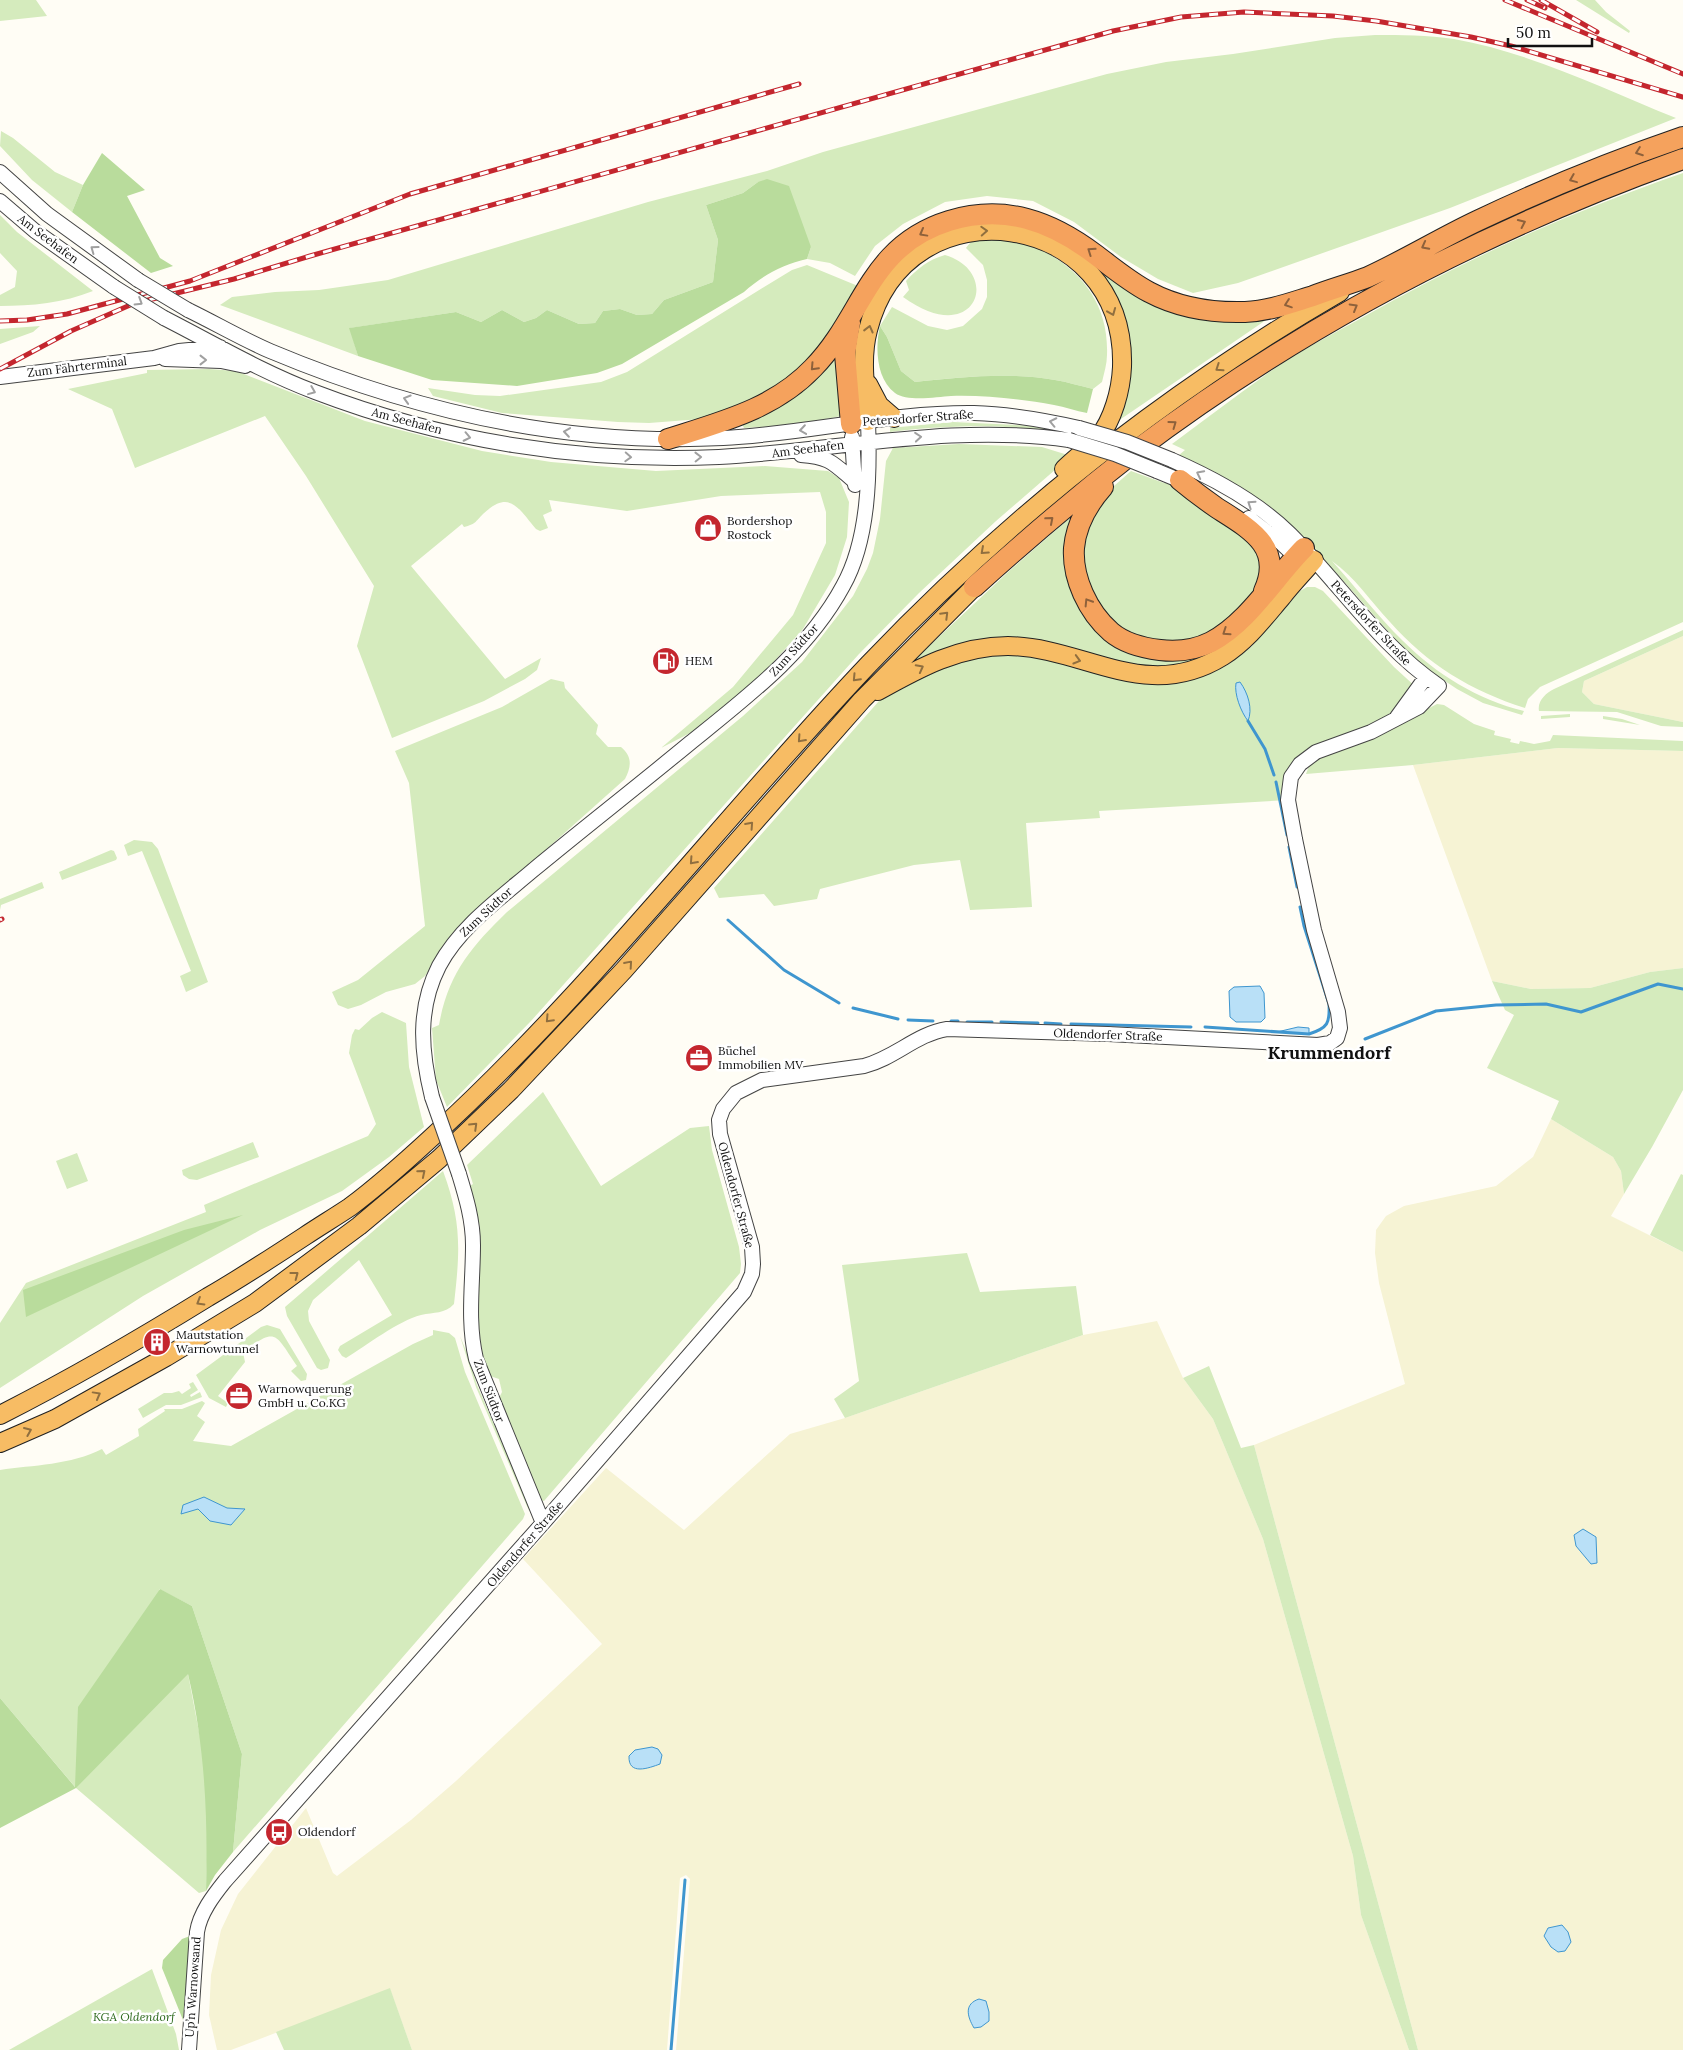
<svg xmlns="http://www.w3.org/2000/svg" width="1683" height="2050" font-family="Lora,serif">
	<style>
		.farmland { fill: #f6f3d4 }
		.green { fill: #d5ebbd }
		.forest { fill: #b9dc9c }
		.water { fill: #b9e0f7; stroke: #3f96cf }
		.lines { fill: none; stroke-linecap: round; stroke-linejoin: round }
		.stream { stroke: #3f96cf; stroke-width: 3 }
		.tertiary-casing { stroke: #444; stroke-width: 16 }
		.trunk-casing { stroke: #222; stroke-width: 20 }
		.motorway-casing { stroke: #222; stroke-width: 22 }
		.tertiary { stroke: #fff; stroke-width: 14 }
		.trunk { stroke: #f7bc64; stroke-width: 18 }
		.motorway { stroke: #f5a25d; stroke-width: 20 }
		.rail-casing { stroke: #c4262e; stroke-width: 5 }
		.rail { stroke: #fff; stroke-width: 3; stroke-dasharray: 9; stroke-linecap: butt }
		.tertiary-bridge-casing { stroke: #444; stroke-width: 16; stroke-linecap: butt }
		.tertiary-bridge { stroke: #fff; stroke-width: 14 }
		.oneway { stroke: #8e613b }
		.oneway2 { stroke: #906f3f }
		.oneway3 { stroke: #a0a0a0 }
		.labels { text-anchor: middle; stroke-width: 5; stroke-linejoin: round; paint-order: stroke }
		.street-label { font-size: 12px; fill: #111; stroke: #fff }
		.poi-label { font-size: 12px; fill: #111; stroke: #fff; text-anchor: start }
		.park-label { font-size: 12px; font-style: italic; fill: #2f6b1f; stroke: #fff }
		.district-label { font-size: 18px; font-weight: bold; fill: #111; stroke: #fff }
	</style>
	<rect width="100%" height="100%" fill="#fffdf5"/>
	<path class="farmland" d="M1683,636V722L1594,704L1582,692L1584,681Z
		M1558,748L1683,751V968L1650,972L1590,988L1531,989L1492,981L1413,765Z
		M1551,1119L1613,1157L1621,1171L1624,1194L1611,1216L1683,1252V2050H1418L1254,1445L1405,1384L1379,1283L1375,1253L1376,1230L1386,1216L1404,1206L1496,1186L1533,1157Z
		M1157,1321L1183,1378L1213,1419L1263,1539L1353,1856L1361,1915L1409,2050H676L690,1879L686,1875L680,1878L667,2050H412L390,1989L231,2050H217L209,2015L211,1975L221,1930L238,1894L306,1808L333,1873L337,1876L411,1820L456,1781L602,1644L523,1559L606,1468L684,1530L790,1434L845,1418L1083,1335Z"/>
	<path class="green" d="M0,0H36L47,16L0,21Z
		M1576,0H1595L1606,12L1630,31L1629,33Z
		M1375,35C1401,35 1428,35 1454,39C1532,53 1604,89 1676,118L1450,208L1238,283L1193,293L1158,279L1121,257L1074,222L1033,201L987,196L945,202L903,224L875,246L855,276L830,263L807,259L811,247L758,182L743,193L706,205L718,240L713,282L664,300L652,314L637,315L620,309L603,311L595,323L579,324L547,310L536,318L524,322L502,310L481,322L456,312L350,328L358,356L220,305L232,297L275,292L319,290L388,280L648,202L767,171L823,152L1107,74L1166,62L1233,54L1335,38Z
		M1,131L13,138L55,172L83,185L72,212L32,180L0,146Z
		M1683,173V622L1540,687L1528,699L1525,708C1471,691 1427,664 1390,622C1371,602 1355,577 1332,561C1356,587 1377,616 1403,641C1436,674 1478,700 1524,711L1522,715L1483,703L1457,689L1430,671L1408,654L1339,576L1298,533L1202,466L1179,455L1185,450L1172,444C1203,421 1233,398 1264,376C1295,353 1331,335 1365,316C1466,259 1573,211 1683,173Z
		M0,215L17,232L93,291C63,303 32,306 0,306V295L15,287L17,271L0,253Z
		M980,221C1005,221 1028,224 1051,234C1069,242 1085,256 1101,268C1152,305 1203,329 1268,316L1269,318L1118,421L1113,420C1124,390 1130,359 1123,327C1100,231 977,191 903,257C881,276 866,302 859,330C853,355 857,381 858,406L857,408L856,407C854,383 851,359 855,334C866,272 918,228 980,221Z
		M988,236C1003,239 1020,241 1033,246C1080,267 1109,303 1107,355C1107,364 1104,373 1102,382L1093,389C1080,386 1068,382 1055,380C1011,372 959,377 915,382L901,371L887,337L880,326L892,307L928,326L947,330L963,326L982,309L987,297V280L983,265L966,248C972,239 979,238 988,236Z
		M945,255C1003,272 976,350 903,297L909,290L906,281C918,268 928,260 945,255Z
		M807,265L858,286L834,330L810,361L770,396L701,419L649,423L618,422L502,413L433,396L428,388L475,395L500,396L601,382L627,372L769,284L792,270Z
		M40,326L33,332L0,344V329Z
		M836,354L841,416L796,425L744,428L742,424C785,408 806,388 836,354Z
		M209,369L236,371L365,421L482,451L551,462L656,471L765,466L828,471L839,478L849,502L847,537L835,575L803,629L761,676L696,730L661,748L733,687L793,615L826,543V512L820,492L721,496L627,511L549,500L552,511L543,515L548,528L540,531L536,529C518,508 510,489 483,514C475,522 476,524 464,527L462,524L411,566L505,679L541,658L537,670L525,679L484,701L392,738L357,646L374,586L306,476L265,416L135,468L112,409L68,389L147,373V370Z
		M953,422L1039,426L1074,432L1072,435C1014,423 948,425 890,432V428Z
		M959,444L1042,447L1071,456L996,521L919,593L859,654L531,1021L447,1107L436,1080L432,1028L439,1025C448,974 471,947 507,912L743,716L802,662L853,596L867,569L873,553L880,519L886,461L893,448Z
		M1131,471L1164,483L1168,480L1260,548V587L1221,629L1172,646L1128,635L1107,619L1091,599L1081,550L1094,509L1106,493Z
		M1072,516L1066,545L1119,647L1141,657L1166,661L1192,659L1220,648L1204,661L1152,671L977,641L945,648L910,664L1007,573Z
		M1307,587H1315L1323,591L1394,667L1417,688L1396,718L1300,764L1288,800L1099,811L1100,818L1026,823L1032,907L970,910L960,860L914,865L820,889L817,899L774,906L764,894L719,898L714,888L879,701L897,686L930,668L987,652L1043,656L1122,680L1159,683L1195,678L1229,664L1251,647L1300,591Z
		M1683,630V636L1584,681L1582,692L1594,704L1683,722V727L1661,726L1617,712L1539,711C1537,701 1546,693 1554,689Z
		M551,679L564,682L565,688L598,725L596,734L608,747H621C633,757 631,767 625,779L455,931L425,976L415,984L386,992L361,1005L348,1009L338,1005L332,992L358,980L425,926L409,783L395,751L502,707Z
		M1437,704L1444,705L1474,724L1495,731L1494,735L1511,739L1510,742L1519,744L1520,741L1534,744L1550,741L1553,735L1683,741V751L1558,748L1413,765L1306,774L1309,766L1318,758L1374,736Z
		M1570,714V717L1541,719V716Z
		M1603,716L1622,719L1640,725L1603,719Z
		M134,840L152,842L158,849L208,982L186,992L180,976L191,971L142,851L128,856L124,845Z
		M111,850L114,851L117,858L116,860L62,880L59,872Z
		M42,882L44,888L1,905L0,910V899Z
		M1683,968V1090L1652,1147L1624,1194L1621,1171L1613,1157L1551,1119L1559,1101L1487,1068L1514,1015L1505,1010L1492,981L1531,989L1590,988L1650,972Z
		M382,1012L406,1023L409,1067L424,1127L389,1157L342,1191L260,1230L143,1296L0,1388V1323L26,1283L206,1212L204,1205L368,1136L376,1124L349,1053L352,1035L355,1029L359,1030L372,1018Z
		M543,1092L601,1186L690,1128L709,1126L712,1150L739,1247L741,1264L740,1273L544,1501L538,1499L498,1400L502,1392L499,1379L490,1376L481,1350L478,1320L480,1227L470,1186L473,1184L467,1165Z
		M253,1142L259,1157L197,1180L189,1179L183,1175L182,1170Z
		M77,1153L88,1181L67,1189L56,1161Z
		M443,1171C462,1222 460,1251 454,1304C445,1314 434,1312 421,1315C398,1321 367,1345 346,1358L342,1356L338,1350L340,1346L392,1315L359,1260L313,1300L308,1311L309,1321L330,1360L328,1368L321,1370L317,1368L287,1316L285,1307Z
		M1681,1174L1683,1175V1252L1650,1235Z
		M967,1253L980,1292L1076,1286L1083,1335L845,1418L834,1399L859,1381L842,1265Z
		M267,1325L280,1329L307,1374L306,1380L301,1381L291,1371L297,1366C275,1334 277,1326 243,1352L245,1362L218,1396L228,1403L226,1407L209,1398L196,1375L261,1327Z
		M433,1330L449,1333L455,1338L465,1372L525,1514L523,1519L233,1852L242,1754L192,1606L159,1589L188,1674L203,1753L208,1828L206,1891L199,1893L76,1788L0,1698V1470C33,1465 71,1465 102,1449L106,1455L139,1436L138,1429L165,1411L164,1409H182L202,1401L205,1403L197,1416L205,1422L193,1441L231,1446L413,1344L433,1335Z
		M460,1336L467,1353L477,1385L527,1501L529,1511L476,1387Z
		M1209,1366L1241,1448L1254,1445L1418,2050H1409L1361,1915L1353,1856L1263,1539L1213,1419L1183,1378Z
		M193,1382L198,1390L190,1395L191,1397L200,1392L202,1397L181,1405H166L143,1418L138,1409L164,1393H172L179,1391L182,1394L191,1388L189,1384Z
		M152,1969L176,2034L179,2050H9Z
		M390,1988L412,2050H284L276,2032Z"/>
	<path class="forest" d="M102,153L145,190L127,196L160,258L173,266L151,273L72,212L83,185Z
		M767,179L789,186L811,247L807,259C783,264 762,276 744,292L622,364L597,373L517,386L432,380L358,356L349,328L456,312L481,322L502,310L524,322L536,318L547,310L579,324L595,323L603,311L620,309L637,315L652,314L664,300L713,282L718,240L706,205L743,193L758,182Z
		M880,326L887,337L901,371L915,382C961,377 1010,372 1055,380C1068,382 1080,386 1093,389L1087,413C1076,411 1065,407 1054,405C1021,399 985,395 951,396C937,397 907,402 895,393C876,379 875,347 880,326Z
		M243,1215L26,1317L23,1290L184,1230Z
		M160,1589L192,1606L242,1754L233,1852L215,1875L206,1891C208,1817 205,1747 188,1674L76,1788L0,1828V1698L75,1787L78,1707Z
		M190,1936L183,2020L162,1968L163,1960L182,1939Z"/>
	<path class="water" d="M1240,682C1248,693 1253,709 1248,721C1241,712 1234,694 1236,683Z
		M1260,986L1264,993L1265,1018L1261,1022H1236L1230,1017L1229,991L1234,987Z
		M1298,1027L1309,1028V1034L1277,1032Z
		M204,1497L227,1508L245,1509L231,1525L210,1521L198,1509L181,1514L183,1505Z
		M1583,1529L1596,1537L1597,1563L1591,1564L1576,1546L1574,1535Z
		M652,1747L658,1749L662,1755L660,1764C649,1768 628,1776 629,1756L635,1750Z
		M1562,1925L1568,1932L1571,1942L1565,1951L1558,1952L1551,1947L1544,1936L1548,1928Z
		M979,1999L986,2001L989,2012V2021L981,2027L974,2028C967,2016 964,2004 979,1999Z"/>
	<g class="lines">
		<path class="stream" d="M1248,721L1265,749L1274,775
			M1276,782L1287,835
			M1289,847L1297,887
			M728,920L784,970L839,1003
			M853,1008L898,1019
			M908,1020L933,1021
			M951,1021H958
			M967,1022H992
			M1001,1022L1038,1023
			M1045,1023L1061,1024
			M1071,1024L1191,1027
			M1205,1027L1309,1034C1328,1028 1330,1023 1329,1004L1304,926L1300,907
			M1365,1039L1436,1011L1496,1005L1546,1004L1581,1012L1658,984L1683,989
			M671,2050L685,1880"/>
		<g class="tertiary-casing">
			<path id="tertiary" d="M0,172L47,214L138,280
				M0,201L35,231L114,287
				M188,310C215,323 242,339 270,351C413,411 567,446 723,438C807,434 890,412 974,413C1010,414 1044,420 1079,428
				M164,318C213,343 262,372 315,392C443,441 581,463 719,457C836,451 951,423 1069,440
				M165,359L221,361L245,366
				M0,377L154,358L179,351L220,347
				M852,437L855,485
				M801,455C830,457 833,463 854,481
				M1157,471L1186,483
				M1249,518L1280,542L1301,562
				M1397,717L1426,677
				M432,1097C421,1052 417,1009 439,966C460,927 499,899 532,871C584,828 638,786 690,743C747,697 808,651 843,586C869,540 870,473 868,421
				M459,1174C466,1197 473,1220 473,1245C473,1283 467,1321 476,1359L543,1523
				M189,2050L197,1932C200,1913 213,1896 225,1881L543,1523L744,1292L752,1274L753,1264L752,1247L720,1134L719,1120L723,1109L736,1093L762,1080L864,1066C895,1058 916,1034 947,1029L1108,1034L1318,1045L1330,1043L1337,1038L1340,1028L1338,1012L1314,930L1295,839L1288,800L1291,777L1300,764L1316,752L1371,732L1419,707L1439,686C1380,646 1341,585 1290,534C1258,502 1213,478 1172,460"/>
		</g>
		<g class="trunk-casing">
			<path id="trunk" d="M868,384L879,405L894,418
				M868,421C866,391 860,360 868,330C906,178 1127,209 1122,367C1121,390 1113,420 1098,438C1088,449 1075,458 1064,469
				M878,691C919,668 959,646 1008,646C1085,647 1146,704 1223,656C1247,641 1264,618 1282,597C1292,584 1303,573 1314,560
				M0,1415C71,1379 140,1339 208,1297C241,1278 273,1257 305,1236C320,1226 335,1217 350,1207C378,1186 405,1162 431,1138C590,993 721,820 869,664C1008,518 1166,393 1340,292
				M0,1443L55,1419L166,1357L255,1303L359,1226L439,1159L511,1090L624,970L862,700L974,587"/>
		</g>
		<g class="motorway-casing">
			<path id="motorway" d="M850,323L845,354L851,424
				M668,439C721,422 774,409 813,368C864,316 868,246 949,221C1005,204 1051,221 1096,255C1113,268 1130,282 1149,292C1179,308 1211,313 1245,312C1269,311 1290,303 1313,296C1331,289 1350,284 1368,277C1405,260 1441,238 1477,221C1544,189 1613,161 1683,137
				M1180,480C1192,490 1204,499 1217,508C1250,529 1284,547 1264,591
				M1103,487C1088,504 1076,525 1074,548C1072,578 1088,612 1111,632C1124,643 1143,648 1160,650C1177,652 1195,650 1211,642C1248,623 1275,577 1304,548
				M974,587C1026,540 1079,495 1134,452C1301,326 1487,229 1683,159"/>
		</g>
		<use href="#tertiary" class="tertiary"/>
		<use href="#trunk" class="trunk"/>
		<use href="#motorway" class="motorway"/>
		<g class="rail-casing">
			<path id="rail" d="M1505,0L1683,74
				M1527,0L1545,8
				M1541,0L1597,32
				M132,304L234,279L310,256L1113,31L1181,17L1244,12L1333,16L1376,21L1471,37L1511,46L1683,97
				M0,321L27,320L67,314L190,281L410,194L799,84
				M0,369L71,331L137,302
				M0,920L2,919"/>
		</g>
		<use href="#rail" class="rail"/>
		<g class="tertiary-bridge-casing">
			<path id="tertiary-bridge" d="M138,280L188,310
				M114,287L164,318
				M1079,428L1127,442L1172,460
				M1069,440L1115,454L1157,471
				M432,1097L459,1174"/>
		</g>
		<use href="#tertiary-bridge" class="tertiary-bridge"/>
	</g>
	<defs><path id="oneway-chevron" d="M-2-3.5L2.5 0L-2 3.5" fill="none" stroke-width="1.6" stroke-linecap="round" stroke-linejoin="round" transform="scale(1.25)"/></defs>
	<g class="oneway">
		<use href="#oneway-chevron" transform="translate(1639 152) rotate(160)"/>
		<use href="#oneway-chevron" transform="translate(1573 179) rotate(158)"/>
		<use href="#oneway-chevron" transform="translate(1522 223) rotate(-25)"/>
		<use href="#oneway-chevron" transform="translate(923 233) rotate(151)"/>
		<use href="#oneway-chevron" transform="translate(1425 246) rotate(152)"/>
		<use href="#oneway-chevron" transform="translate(1091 251) rotate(-145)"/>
		<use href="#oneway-chevron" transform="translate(1288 304) rotate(161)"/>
		<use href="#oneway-chevron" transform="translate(1354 307) rotate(-30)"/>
		<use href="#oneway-chevron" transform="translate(814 367) rotate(133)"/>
		<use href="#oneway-chevron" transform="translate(1173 424) rotate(-36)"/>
		<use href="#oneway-chevron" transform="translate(1050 520) rotate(-41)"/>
		<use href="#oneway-chevron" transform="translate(1088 602) rotate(-122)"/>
		<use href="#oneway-chevron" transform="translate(1226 632) rotate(146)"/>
	</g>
	<g class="oneway2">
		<use href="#oneway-chevron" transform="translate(984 231) rotate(-3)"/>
		<use href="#oneway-chevron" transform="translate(1112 312) rotate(68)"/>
		<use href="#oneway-chevron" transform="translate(869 329) rotate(-76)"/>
		<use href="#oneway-chevron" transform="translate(1219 368) rotate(146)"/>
		<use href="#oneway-chevron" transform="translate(984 551) rotate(138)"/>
		<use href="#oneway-chevron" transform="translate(945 615) rotate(-45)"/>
		<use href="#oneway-chevron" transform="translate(1077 660) rotate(16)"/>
		<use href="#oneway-chevron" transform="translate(920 668) rotate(-28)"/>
		<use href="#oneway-chevron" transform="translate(856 678) rotate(133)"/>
		<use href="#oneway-chevron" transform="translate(801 739) rotate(132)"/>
		<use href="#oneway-chevron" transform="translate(750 825) rotate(-48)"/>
		<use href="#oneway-chevron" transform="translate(693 861) rotate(132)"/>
		<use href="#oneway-chevron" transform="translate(629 964) rotate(-49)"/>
		<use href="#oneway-chevron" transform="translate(549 1019) rotate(133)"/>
		<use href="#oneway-chevron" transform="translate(474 1126) rotate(-44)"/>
		<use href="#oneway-chevron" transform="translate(422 1173) rotate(-40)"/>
		<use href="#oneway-chevron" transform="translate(295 1275) rotate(-37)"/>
		<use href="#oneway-chevron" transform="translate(200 1302) rotate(149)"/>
		<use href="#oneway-chevron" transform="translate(97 1395) rotate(-29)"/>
		<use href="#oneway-chevron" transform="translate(28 1431) rotate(-23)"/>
	</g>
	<g class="oneway3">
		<use href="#oneway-chevron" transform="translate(94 249) rotate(-144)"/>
		<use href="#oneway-chevron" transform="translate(139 302) rotate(32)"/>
		<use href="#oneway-chevron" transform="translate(203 360)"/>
		<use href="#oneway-chevron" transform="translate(312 391) rotate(22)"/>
		<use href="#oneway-chevron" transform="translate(407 399) rotate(-163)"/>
		<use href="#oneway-chevron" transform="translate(1053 422) rotate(-168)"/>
		<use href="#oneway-chevron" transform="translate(803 430) rotate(172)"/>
		<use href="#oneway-chevron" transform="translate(567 432) rotate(-172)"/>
		<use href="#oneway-chevron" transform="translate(467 437) rotate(12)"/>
		<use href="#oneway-chevron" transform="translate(918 437) rotate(-5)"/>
		<use href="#oneway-chevron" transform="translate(628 457) rotate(3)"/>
		<use href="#oneway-chevron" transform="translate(698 457) rotate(-1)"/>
		<use href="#oneway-chevron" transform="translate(1200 474) rotate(-153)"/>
		<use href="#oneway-chevron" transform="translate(1251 504) rotate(-146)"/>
	</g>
	<defs>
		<g id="shop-disc" transform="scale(1.4375)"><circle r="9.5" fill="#c4262e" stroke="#fff"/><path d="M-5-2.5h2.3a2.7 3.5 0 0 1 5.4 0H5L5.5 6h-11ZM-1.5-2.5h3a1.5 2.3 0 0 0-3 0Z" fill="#fff"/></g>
		<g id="fuel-disc" transform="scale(1.4375)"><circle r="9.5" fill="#c4262e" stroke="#fff"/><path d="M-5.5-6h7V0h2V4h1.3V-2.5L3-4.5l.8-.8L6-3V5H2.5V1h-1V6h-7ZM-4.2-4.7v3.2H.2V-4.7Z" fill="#fff"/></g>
		<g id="office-disc" transform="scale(1.4375)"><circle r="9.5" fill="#c4262e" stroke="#fff"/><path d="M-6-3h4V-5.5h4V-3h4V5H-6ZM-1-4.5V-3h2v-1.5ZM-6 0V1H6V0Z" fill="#fff"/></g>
		<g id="building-disc" transform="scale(1.4375)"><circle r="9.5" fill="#c4262e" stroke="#fff"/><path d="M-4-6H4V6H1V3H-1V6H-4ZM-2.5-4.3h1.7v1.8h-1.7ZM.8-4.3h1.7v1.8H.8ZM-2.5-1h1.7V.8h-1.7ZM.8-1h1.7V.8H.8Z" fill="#fff"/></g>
		<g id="bus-disc" transform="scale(1.4375)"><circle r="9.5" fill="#c4262e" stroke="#fff"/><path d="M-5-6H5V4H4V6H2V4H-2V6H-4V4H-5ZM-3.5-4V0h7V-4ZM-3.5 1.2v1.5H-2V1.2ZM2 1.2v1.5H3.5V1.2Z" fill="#fff"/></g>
	</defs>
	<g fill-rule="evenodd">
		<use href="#shop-disc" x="708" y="528"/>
		<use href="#fuel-disc" x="666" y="661"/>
		<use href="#office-disc" x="699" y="1058"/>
		<use href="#building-disc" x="157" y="1342"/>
		<use href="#office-disc" x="239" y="1396"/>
		<use href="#bus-disc" x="279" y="1832"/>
	</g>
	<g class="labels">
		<g class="street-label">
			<text transform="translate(48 239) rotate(37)" y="4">Am Seehafen</text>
			<text transform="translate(77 367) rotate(-7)" y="4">Zum Fährterminal</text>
			<text transform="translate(918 418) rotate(-4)" y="4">Petersdorfer Straße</text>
			<text transform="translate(407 421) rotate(15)" y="4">Am Seehafen</text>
			<text transform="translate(808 449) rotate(-7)" y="4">Am Seehafen</text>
			<text transform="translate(1371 623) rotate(47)" y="4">Petersdorfer Straße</text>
			<text transform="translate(794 650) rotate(-48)" y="4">Zum Südtor</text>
			<text transform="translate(486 912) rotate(-43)" y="4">Zum Südtor</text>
			<text transform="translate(1108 1035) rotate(2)" y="4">Oldendorfer Straße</text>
			<text transform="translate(736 1195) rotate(75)" y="4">Oldendorfer Straße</text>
			<text transform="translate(489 1391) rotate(69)" y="4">Zum Südtor</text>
			<text transform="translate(525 1544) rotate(-49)" y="4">Oldendorfer Straße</text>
			<text transform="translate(193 1987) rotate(-86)" y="4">Up’n Warnowsand</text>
		</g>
		<g class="poi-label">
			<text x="727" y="525">Bordershop<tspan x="727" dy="14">Rostock</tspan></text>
			<text x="685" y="665">HEM</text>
			<text x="718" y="1055">Büchel<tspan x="718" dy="14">Immobilien MV</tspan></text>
			<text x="176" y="1339">Mautstation<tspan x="176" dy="14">Warnowtunnel</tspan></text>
			<text x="258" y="1393">Warnowquerung<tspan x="258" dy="14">GmbH u. Co.KG</tspan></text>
			<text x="298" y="1836">Oldendorf</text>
		</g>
		<g class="park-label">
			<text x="134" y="2021">KGA Oldendorf</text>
		</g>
		<g class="district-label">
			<text x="1329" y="1059">Krummendorf</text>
		</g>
	</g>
	<path d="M1508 38v8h84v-8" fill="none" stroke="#111111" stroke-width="2.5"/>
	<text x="1516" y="38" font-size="15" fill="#111111" stroke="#ffffff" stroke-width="4" paint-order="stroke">50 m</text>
</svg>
